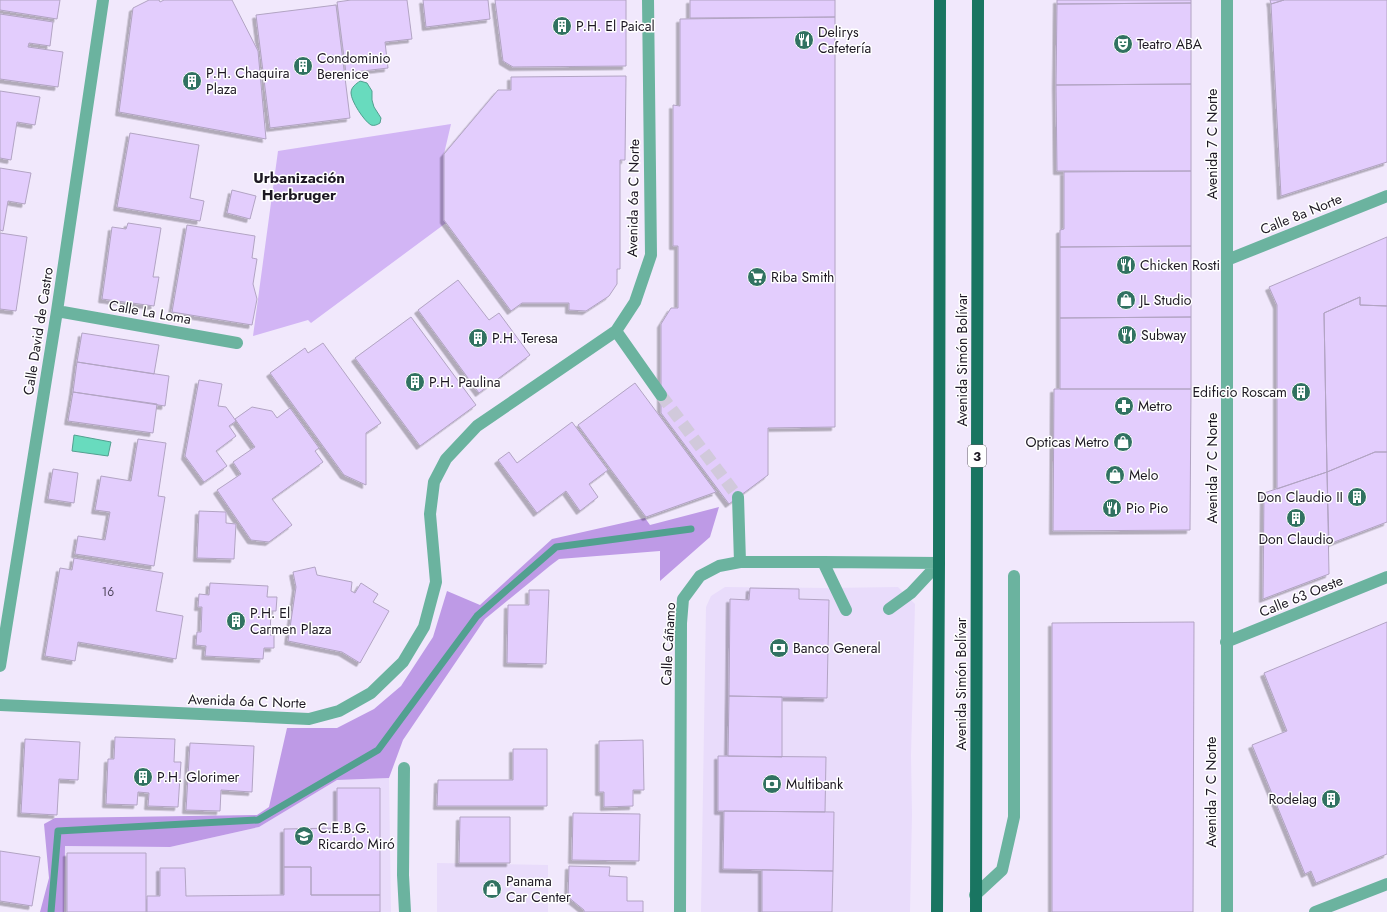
<svg xmlns="http://www.w3.org/2000/svg" width="1387" height="912" font-family="Jost,sans-serif">
	<style>
		.built { fill: #e9dcfb }
		.green { fill: #d2b5f5 }
		.forest { fill: #be9ae6 }
		.water { fill: #68dbbe; stroke: #52a090 }
		.lines { fill: none; stroke-linecap: round; stroke-linejoin: round }
		.stream { stroke: #52a090; stroke-width: 7 }
		.building { fill: #e3cdfd; stroke: #b2a4c3; filter: url(#shadow) }
		.minor-tunnel { stroke: #d1c9db; stroke-width: 12; stroke-dasharray: 12 6; stroke-linecap: butt }
		.minor { stroke: #6bb39f; stroke-width: 12 }
		.major { stroke: #197561; stroke-width: 12 }
		.labels { text-anchor: middle; stroke-width: 3; stroke-linejoin: round; paint-order: stroke }
		.number-label { font-size: 12px; fill: #4e455a }
		.shield { fill: #fff; stroke: #615d65; stroke-width: 1 }
		.shield-label { font-size: 13px; font-weight: bold; fill: #1d1823 }
		.poi-label { font-size: 14px; fill: #1d1823; stroke: #fff; text-anchor: start }
		.street-label { font-size: 14px; fill: #1d1823; stroke: #fff }
		.neighbourhood-label { font-size: 15px; font-weight: bold; fill: #1d1823; stroke: #fff }
	</style>
	<defs>
		<filter id="shadow"><feDropShadow dx="-3.5" dy="3.5" stdDeviation="0" flood-color="#0004"/></filter>
	</defs>
	<rect width="100%" height="100%" fill="#f1e8fc"/>
	<path class="built" d="M725,587L828,588L898,587L915,604L911,755L912,814L910,912H701L706,607L711,596Z
		M389,778L391,912H64L65,846L170,847L259,827L337,780Z
		M437,863L548,865V912H437Z"/>
	<path class="green" d="M451,124L444,154V220L446,223L311,323L308,320L253,336L278,151Z"/>
	<path class="forest" d="M719,507L710,537L660,581V551L559,559L551,565L485,619L403,740L389,778L337,780L259,827L170,847L65,846L64,912H40L49,878L44,824L55,818L257,815L269,807L287,728H337L374,709L401,686L433,637L447,591L480,605L552,539L645,518L650,525Z"/>
	<path class="water" d="M360,81L367,83L372,91V100L374,107L381,118L380,123C377,125 374,126 371,125C364,121 351,101 351,93C351,87 356,84 360,81Z
		M74,435L111,442L108,456L72,451Z"/>
	<g class="lines">
		<path class="stream" d="M51,912L58,831L258,820L378,750L477,616L556,547L691,529"/>
	</g>
	<path class="building" d="M0,0H60L57,19L0,10Z
		M149,0H159L160,2L164,0H232L258,51L266,139L119,112L133,8Z
		M351,0H407L412,39L385,42L388,68L346,73L337,2Z
		M423,0H488L490,19L426,27Z
		M495,0H626V66L513,67L503,61Z
		M690,0H835V17L690,18Z
		M1057,0H1191V3L1057,4Z
		M1270,0H1284L1271,4Z
		M1284,0H1387V162L1281,196L1271,4Z
		M1191,3V84L1056,85L1057,4Z
		M336,5L350,118L270,128L256,15Z
		M0,14L53,22L50,46L29,43L28,47L63,52L58,87L0,79Z
		M835,17V427L768,428V475L729,504L661,413V324L671,308H678V246H673V105L680,106V19Z
		M626,76L625,160H620V269H617V284L609,296L586,311L569,310V303H522L511,311L444,220V154L498,90H511V77Z
		M1191,84V171H1057L1056,85Z
		M0,91L40,97L35,125L17,122L11,160L0,158Z
		M130,133L199,145L190,198L204,201L200,221L117,207Z
		M0,168L31,173L25,204L8,201L3,231L0,230Z
		M1191,171V246L1060,247V230L1064,229V172Z
		M232,190L256,196L250,219L227,213Z
		M128,223L161,228L153,277H159L154,306L102,299L112,227L126,229Z
		M187,225L255,236L252,258L257,259L253,284L257,299L252,325L172,312Z
		M0,233L27,237L16,311L0,309Z
		M1387,237V306L1360,305V297L1324,313L1327,472L1277,489V305L1269,287Z
		M1191,246V317L1060,318V247Z
		M458,280L489,320L499,313L530,355L479,393L418,310Z
		M1360,297V305L1387,306V452H1375L1327,472L1324,313Z
		M411,317L476,405L420,446L355,358Z
		M1191,317V389H1060V318Z
		M82,333L159,345L154,374L77,362Z
		M323,343L381,423L366,433V485L344,475L270,373L305,348L308,353Z
		M77,362L169,376L165,406L73,392Z
		M199,380L222,384L218,406L226,407L236,421L229,426L236,436L216,451L227,466L204,482L185,456Z
		M635,383L716,492L646,517L578,425Z
		M1054,389H1191L1190,530L1053,531Z
		M73,392L157,404L153,433L68,421Z
		M252,407L272,411L277,418L290,408L319,448L315,451L323,462L272,499L292,525L269,542L251,540L217,490L241,474L233,462L255,447L235,419Z
		M572,422L608,470L589,484L598,497L580,511L566,491L537,513L498,460L509,452L517,463Z
		M138,439L166,443L158,496L165,497L154,566L75,554L78,536L105,540L110,512L95,510L101,476L131,481Z
		M1375,452H1387V522L1329,544L1327,472Z
		M53,469L78,473L74,503L48,499Z
		M1327,472L1329,574L1263,599L1264,493Z
		M199,511L226,512V523L236,524L234,559L197,558Z
		M74,558L163,573L156,611L183,616L176,659L78,642L75,661L45,656L60,568L72,570Z
		M315,567L317,575L352,582L351,591L355,593L361,583L378,594L373,602L389,611L360,663L342,652L288,641L296,587L293,572Z
		M210,583L268,586L267,597H277L276,611H271L270,635H274V648H264L263,659L205,656L206,646L196,645L197,632H201L202,607H198L199,594L209,595Z
		M750,588L799,589V599L829,600L827,698L729,696L730,599L749,600Z
		M529,590H549L546,664L507,663L508,605H529Z
		M1194,622L1193,912H1052V623Z
		M1387,622V854L1316,883L1311,871L1305,874L1252,745L1287,731L1264,673Z
		M729,696L782,697V757L728,756Z
		M115,737L175,739L174,762H181L178,807L148,806L149,793L138,792L137,805L106,804L108,759H114Z
		M25,739L80,742L78,780L59,779L57,815L21,813Z
		M643,740L644,790H633V806L604,807V792H599V741Z
		M190,743L254,746L252,792L221,790L220,811L186,810Z
		M513,749H547V806H437L438,780H513Z
		M718,756L826,757L825,812L718,811Z
		M337,788H380V895H311V867H284V829L337,828Z
		M724,811L834,812L833,871L723,869Z
		M573,813L640,814L639,861L572,860Z
		M460,817H510V863H459Z
		M0,851L40,857L32,906L0,901Z
		M67,853H146V912H67Z
		M569,866L610,867L609,876L627,877V901H643V912H584V910L568,897Z
		M284,867H311V895H380V912H147V896H160V868H185L186,896L284,895Z
		M762,870L833,871L832,912H762Z"/>
	<g class="lines">
		<path class="minor-tunnel" d="M661,395L738,497"/>
		<path class="minor" d="M1227,260L1387,196
			M57,311L237,343
			M616,331L661,395
			M738,497L740,562
			M823,562L846,610
			M889,609L911,593L939,563
			M1226,642L1387,577
			M0,666L57,311L103,0
			M0,705L309,719L339,711L371,693L403,662L424,627L436,582L430,514L434,482L446,459L477,426L616,331L635,302L651,255L648,0
			M404,768L403,875L405,912
			M975,895L1002,870L1014,817V576
			M680,912L681,623L683,599L700,576L719,566L740,562H823L939,563
			M1227,912V0
			M1315,912L1387,884"/>
		<path class="major" d="M937,912L939,563L940,0
			M976,912L978,0"/>
	</g>
	<defs>
		<g id="building-disc" transform="scale(1)"><circle r="9.5" fill="#317261" stroke="#fff"/><path d="M-4-6H4V6H1V3H-1V6H-4ZM-2.5-4.3h1.7v1.8h-1.7ZM.8-4.3h1.7v1.8H.8ZM-2.5-1h1.7V.8h-1.7ZM.8-1h1.7V.8H.8Z" fill="#fff"/></g>
		<g id="restaurant-disc" transform="scale(1)"><circle r="9.5" fill="#317261" stroke="#fff"/><path d="M-5-6h1v4h1v-4h1v4h1v-4h1v5L-1.5 .5V6h-2V.5L-5-1ZM5-6V6H3V1.5H1.5Q1.5-4 5-6Z" fill="#fff"/></g>
		<g id="theatre-disc" transform="scale(1)"><circle r="9.5" fill="#317261" stroke="#fff"/><path d="M-5-5.5Q0-4 5-5.5V0Q5 5 0 6Q-5 5-5 0ZM-3.3-2.5H-1v1.5H-3.3ZM1-2.5H3.3v1.5H1ZM-2.8 1Q0 5.5 2.8 1Z" fill="#fff"/></g>
		<g id="supermarket-disc" transform="scale(1)"><circle r="9.5" fill="#317261" stroke="#fff"/><path d="M-6-5.5h2.5l.6 2H6L4.5 2H-2.5L-4.4-4H-6ZM-1.5 3.2a1.3 1.3 0 1 0 .1 0ZM3 3.2a1.3 1.3 0 1 0 .1 0Z" fill="#fff"/></g>
		<g id="shop-disc" transform="scale(1)"><circle r="9.5" fill="#317261" stroke="#fff"/><path d="M-5-2.5h2.3a2.7 3.5 0 0 1 5.4 0H5L5.5 6h-11ZM-1.5-2.5h3a1.5 2.3 0 0 0-3 0Z" fill="#fff"/></g>
		<g id="pharmacy-disc" transform="scale(1)"><circle r="9.5" fill="#317261" stroke="#fff"/><path d="M-2-6h4v4h4v4h-4v4h-4v-4h-4v-4h4Z" fill="#fff"/></g>
		<g id="bank-disc" transform="scale(1)"><circle r="9.5" fill="#317261" stroke="#fff"/><path d="M-6-4H6V4H-6ZM0-2.3a2.3 2.3 0 1 0 0 4.6a2.3 2.3 0 1 0 0-4.6Z" fill="#fff"/></g>
		<g id="school-disc" transform="scale(1)"><circle r="9.5" fill="#317261" stroke="#fff"/><path d="M0-5L7-2L0 1L-7-2ZM-4 1L0 2.5L4 1V4Q0 6-4 4Z" fill="#fff"/></g>
	</defs>
	<g fill-rule="evenodd">
		<use href="#building-disc" x="562" y="26"/>
		<use href="#restaurant-disc" x="804" y="40"/>
		<use href="#theatre-disc" x="1123" y="44"/>
		<use href="#building-disc" x="303" y="66"/>
		<use href="#building-disc" x="192" y="81"/>
		<use href="#restaurant-disc" x="1126" y="265"/>
		<use href="#supermarket-disc" x="757" y="277"/>
		<use href="#shop-disc" x="1126" y="300"/>
		<use href="#restaurant-disc" x="1127" y="335"/>
		<use href="#building-disc" x="478" y="338"/>
		<use href="#building-disc" x="415" y="382"/>
		<use href="#building-disc" x="1301" y="392"/>
		<use href="#pharmacy-disc" x="1124" y="406"/>
		<use href="#shop-disc" x="1123" y="442"/>
		<use href="#shop-disc" x="1115" y="475"/>
		<use href="#building-disc" x="1357" y="497"/>
		<use href="#restaurant-disc" x="1112" y="508"/>
		<use href="#building-disc" x="1296" y="518"/>
		<use href="#building-disc" x="236" y="621"/>
		<use href="#bank-disc" x="779" y="648"/>
		<use href="#building-disc" x="143" y="777"/>
		<use href="#bank-disc" x="772" y="784"/>
		<use href="#building-disc" x="1331" y="799"/>
		<use href="#school-disc" x="304" y="836"/>
		<use href="#shop-disc" x="492" y="889"/>
	</g>
	<g class="labels">
		<g class="number-label">
			<text x="108" y="596">16</text>
		</g>
		<rect class="shield" x="968" y="445" width="18" height="22" rx="3"/>
		<g class="shield-label">
			<text x="977" y="461">3</text>
		</g>
		<g class="poi-label">
			<text x="576" y="31">P.H. El Paical</text>
			<text x="818" y="37">Delirys<tspan x="818" dy="16">Cafetería</tspan></text>
			<text x="1137" y="49">Teatro ABA</text>
			<text x="317" y="63">Condominio<tspan x="317" dy="16">Berenice</tspan></text>
			<text x="206" y="78">P.H. Chaquira<tspan x="206" dy="16">Plaza</tspan></text>
			<text x="1140" y="270">Chicken Rosti</text>
			<text x="771" y="282">Riba Smith</text>
			<text x="1140" y="305">JL Studio</text>
			<text x="1141" y="340">Subway</text>
			<text x="492" y="343">P.H. Teresa</text>
			<text x="429" y="387">P.H. Paulina</text>
			<text x="1287" y="397" text-anchor="end">Edificio Roscam</text>
			<text x="1138" y="411">Metro</text>
			<text x="1109" y="447" text-anchor="end">Opticas Metro</text>
			<text x="1129" y="480">Melo</text>
			<text x="1343" y="502" text-anchor="end">Don Claudio II</text>
			<text x="1126" y="513">Pio Pio</text>
			<text x="1296" y="544" text-anchor="middle">Don Claudio</text>
			<text x="250" y="618">P.H. El<tspan x="250" dy="16">Carmen Plaza</tspan></text>
			<text x="793" y="653">Banco General</text>
			<text x="157" y="782">P.H. Glorimer</text>
			<text x="786" y="789">Multibank</text>
			<text x="1317" y="804" text-anchor="end">Rodelag</text>
			<text x="318" y="833">C.E.B.G.<tspan x="318" dy="16">Ricardo Miró</tspan></text>
			<text x="506" y="886">Panama<tspan x="506" dy="16">Car Center</tspan></text>
		</g>
		<g class="street-label">
			<text transform="translate(1212 144) rotate(-90)" y="5">Avenida 7 C Norte</text>
			<text transform="translate(633 198) rotate(-89)" y="5">Avenida 6a C Norte</text>
			<text transform="translate(1301 214) rotate(-22)" y="5">Calle 8a Norte</text>
			<text transform="translate(150 312) rotate(10)" y="5">Calle La Loma</text>
			<text transform="translate(38 331) rotate(-81)" y="5">Calle David de Castro</text>
			<text transform="translate(962 360) rotate(-90)" y="5">Avenida Simón Bolívar</text>
			<text transform="translate(1212 468) rotate(-90)" y="5">Avenida 7 C Norte</text>
			<text transform="translate(1301 596) rotate(-22)" y="5">Calle 63 Oeste</text>
			<text transform="translate(668 644) rotate(-87)" y="5">Calle Cáñamo</text>
			<text transform="translate(961 684) rotate(-90)" y="5">Avenida Simón Bolívar</text>
			<text transform="translate(247 701) rotate(2)" y="5">Avenida 6a C Norte</text>
			<text transform="translate(1211 792) rotate(-90)" y="5">Avenida 7 C Norte</text>
		</g>
		<g class="neighbourhood-label">
			<text x="299" y="183">Urbanización<tspan x="299" dy="17">Herbruger</tspan></text>
		</g>
	</g>
</svg>
